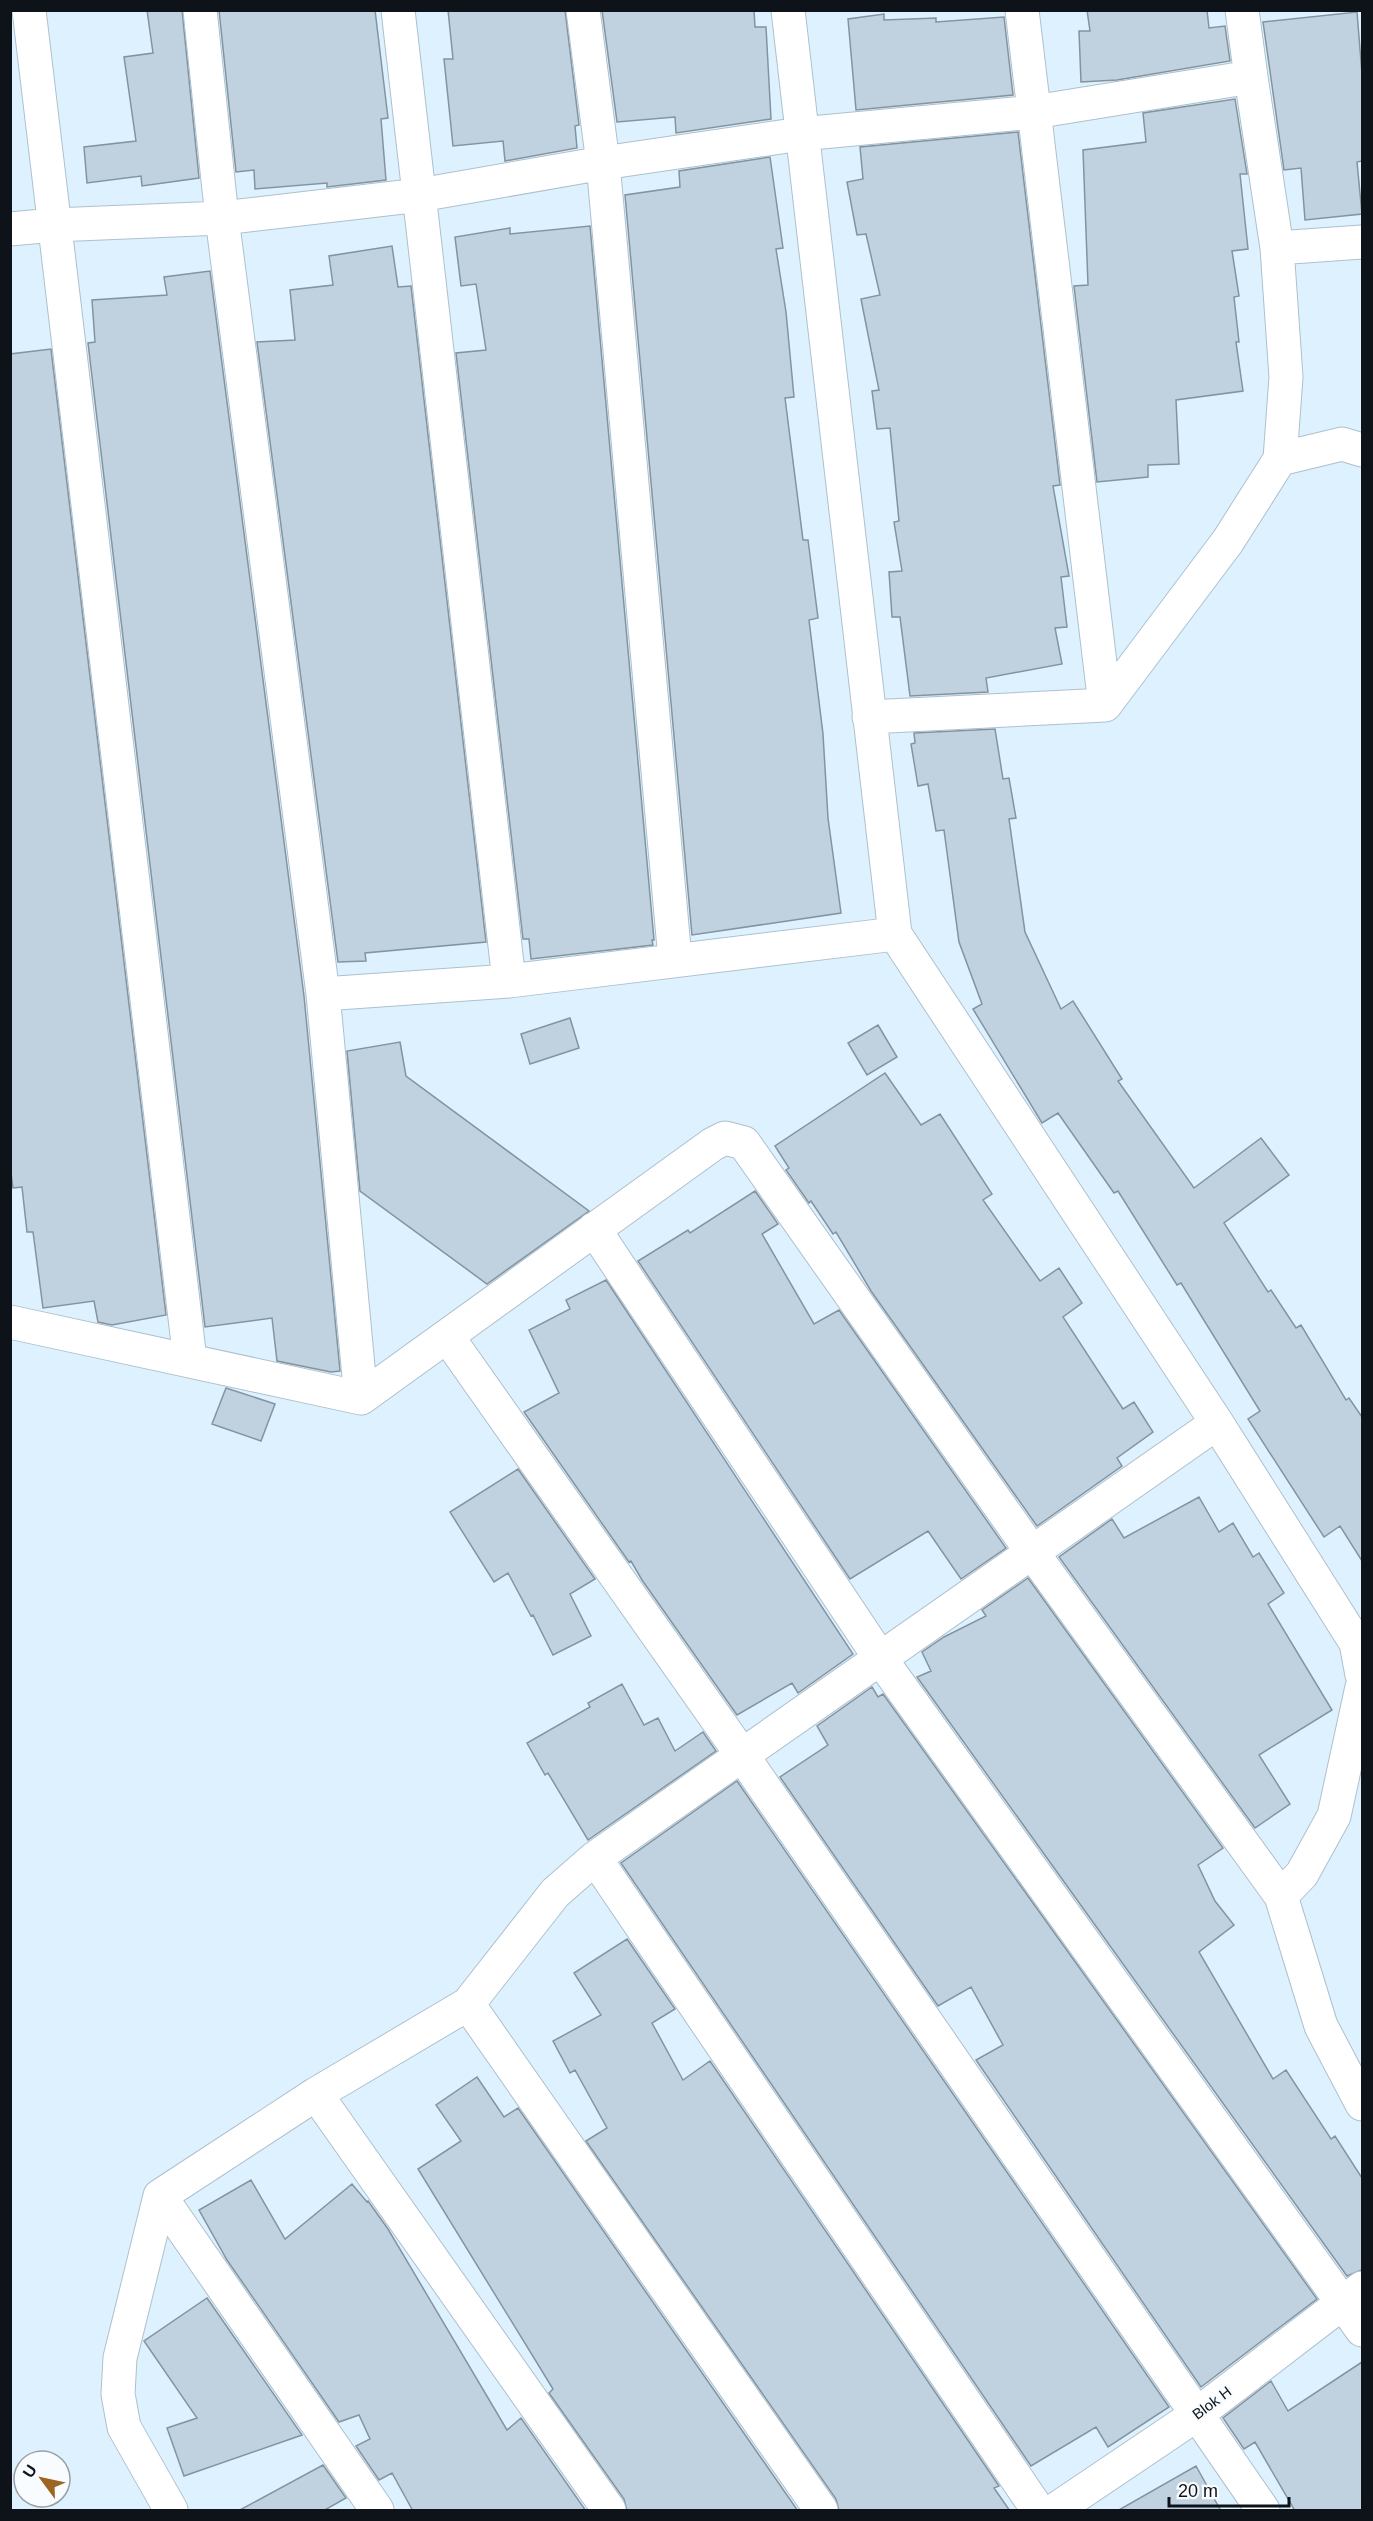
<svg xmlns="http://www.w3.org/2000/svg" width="1373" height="2521" font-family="Helvetica,sans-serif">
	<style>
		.building { fill: #c0d2e0; stroke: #8294a0; stroke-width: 1.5 }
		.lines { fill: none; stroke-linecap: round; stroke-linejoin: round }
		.minor-casing { stroke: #aec0cd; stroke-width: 35 }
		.minor { stroke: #fff; stroke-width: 33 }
		.labels { text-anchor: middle; stroke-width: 4.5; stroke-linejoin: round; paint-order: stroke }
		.street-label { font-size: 15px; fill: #0d1318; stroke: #f8fcff }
	</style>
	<rect width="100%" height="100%" fill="#def1ff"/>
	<path class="building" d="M147,10H182L199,178L142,186L141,176L87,183L84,147L136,141L124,57L153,53Z
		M219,10H375L388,118L381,119L386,180L327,187V183L255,189L254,170L236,172Z
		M448,10H565L579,125L575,126L577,148L505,161L503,141L453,146L444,59H453Z
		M602,10H754L755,27H766L771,119L676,133L675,117L617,122Z
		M1087,10H1207L1209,28L1225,26L1230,61L1117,80L1081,82L1079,31H1090Z
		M1357,12L1362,74V161L1357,162L1362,214L1305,220L1301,168L1284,170L1263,22Z
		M884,14V20L936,18V22L1004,17L1013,95L856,110L848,19Z
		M1235,99L1247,174H1240L1248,249L1232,251L1239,296L1234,297L1239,342H1236L1243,391L1176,400L1179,464L1148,465V477L1097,482L1074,286L1088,285L1083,150L1146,142L1143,113Z
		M1018,132L1060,485L1053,486L1069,576L1061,577L1067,627L1055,628L1062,664L986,678L988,692L910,696L900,617H892L889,572L902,571L894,522L899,521L890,428L877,429L872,391L879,390L861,299L880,295L866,234L857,235L847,182L863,179L860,147Z
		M770,157L783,248L776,249L786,312L794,397L785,398L803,540H808L818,618L809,620L823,734L828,818L841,913L692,935L625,195L680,187L679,171Z
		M590,226L654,940H652L653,945L531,959L529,939H523L456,353L486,350L476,284L461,286L455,237L510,228V234Z
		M392,246L398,287L411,286L486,942L365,953L366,961L338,962L257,342L295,340L290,290L333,285L329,256Z
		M210,271L304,996L340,1371L331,1372L277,1361L272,1318L205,1327L88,343L95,342L92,300L167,295L164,277Z
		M51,349L166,1315L112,1325L98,1322L94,1301L43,1308L33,1232H27L22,1187L13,1188L10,1165V354Z
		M995,729L1003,779L1009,778L1016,818L1009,819L1025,932L1061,1009L1073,1001L1122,1079L1118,1081L1194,1188L1261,1138L1289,1175L1224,1223L1268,1292L1271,1290L1296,1328L1301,1325L1346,1400L1349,1398L1362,1417V1561L1340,1526L1324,1537L1248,1419L1260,1411L1181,1283L1177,1285L1118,1191L1114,1193L1058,1113L1042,1123L973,1009L982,1004L959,942L944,830L936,831L928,784L918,786L911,744L915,743L914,733Z
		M570,1018L579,1048L530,1064L521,1034Z
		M878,1025L897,1057L867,1075L848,1043Z
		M400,1042L406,1076L589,1211L487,1284L360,1191L347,1051Z
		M885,1073L921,1125L940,1114L992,1194L983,1200L1040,1281L1059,1268L1082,1303L1063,1317L1123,1409L1134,1402L1153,1432L1117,1458L1122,1466L1037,1526L871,1291L836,1232L833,1234L811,1201L809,1203L786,1170L789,1168L775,1146Z
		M755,1191L778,1224L762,1234L814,1324L839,1310L1006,1548L961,1579L928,1531L850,1579L638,1261L688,1230L690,1233Z
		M606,1280L853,1654L798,1693L792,1683L737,1715L642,1580L631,1561L629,1562L524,1412L559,1393L529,1330L570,1309L566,1300Z
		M226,1388L275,1404L261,1441L212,1424Z
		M518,1469L595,1579L570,1594L591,1636L553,1655L533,1615L531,1616L508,1573L494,1582L450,1512Z
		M1199,1497L1219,1532L1233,1523L1253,1557L1259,1553L1284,1593L1268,1604L1332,1710L1259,1755L1290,1804L1255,1828L1059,1557L1112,1519L1124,1538Z
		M1028,1578L1223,1848L1198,1865L1215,1901L1234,1925L1199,1952L1273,2079L1286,2070L1331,2139L1335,2136L1362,2178V2270L1347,2276L917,1677L931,1671L922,1652L944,1637L986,1616L982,1610Z
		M622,1684L644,1725L658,1718L675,1751L703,1732L716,1751L588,1840L548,1773L545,1775L527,1743L590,1707L588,1703Z
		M872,1687L878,1697L883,1694L1317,2299L1201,2387L976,2060L1003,2045L971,1987L938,2006L780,1777L828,1745L817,1726Z
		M737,1781L1169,2407L1108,2447L1096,2427L1031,2466L621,1863Z
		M627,1939L675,2009L652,2023L683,2080L710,2061L999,2486L994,2488L1010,2511H839L836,2499L586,2141L607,2128L575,2070L570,2073L553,2041L601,2015L574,1973Z
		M477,2077L504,2117L518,2108L798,2511H627L624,2499L549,2393L553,2389L418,2169L461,2141L436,2105Z
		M251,2180L285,2239L352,2184L367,2202L368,2201L388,2229L507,2430L521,2418L586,2511H413L392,2473L379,2480L356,2446L370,2439L359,2415L339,2422L227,2260L199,2210Z
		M207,2298L302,2435L184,2476L167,2428L197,2418L144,2341Z
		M1362,2362V2511H1295L1255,2442L1244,2449L1223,2418L1271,2381L1288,2411Z
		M323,2465L346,2498L323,2511H238Z
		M1196,2466L1221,2511H1117Z"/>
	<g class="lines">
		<g class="minor-casing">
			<path id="minor" d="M29,10L190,1360
				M200,10L222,218L323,994L361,1398
				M398,10L509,981
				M583,10L603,163L675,959
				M788,10L895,934L1217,1423L1356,1643L1362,1675
				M1242,10L1251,77
				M10,229L54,225L222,218L420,195L603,163L801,134L1034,112L1251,77L1277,248L1286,377L1280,459L1228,541L1105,705
				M1277,248L1362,242
				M1280,459L1342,444L1362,450
				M869,717L1105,705L1022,10
				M323,994L509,981L895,934
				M594,1229L880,1658L1362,2330
				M10,1322L361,1398L713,1144L725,1138L744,1143L1032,1552L1281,1896
				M447,1336L742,1755L1263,2510
				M1362,1687L1334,1816L1302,1874L1281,1896L1321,2026L1362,2104
				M595,1858L1038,2510
				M468,2004L821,2510
				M316,2094L609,2510
				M160,2196L377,2510
				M171,2510L124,2427L118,2394L120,2358L160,2196L316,2094L468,2004L555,1893L595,1858L1217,1423
				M1055,2510L1196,2415L1362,2288"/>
		</g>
		<use href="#minor" class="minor"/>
	</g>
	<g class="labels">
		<g class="street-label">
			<text transform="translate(1212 2403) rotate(-37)" y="5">Blok H</text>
		</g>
	</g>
	<rect width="1373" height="2521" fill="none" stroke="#0d1318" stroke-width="24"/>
	<g transform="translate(42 2479) rotate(303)"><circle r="28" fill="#f8fcff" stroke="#9a9fa3" stroke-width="1.5"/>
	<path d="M0-4.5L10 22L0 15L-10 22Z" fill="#9d6521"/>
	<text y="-9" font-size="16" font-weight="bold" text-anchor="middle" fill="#0d1318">U</text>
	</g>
	<path d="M1169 2497v9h120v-9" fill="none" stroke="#0d1318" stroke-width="3"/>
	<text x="1178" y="2497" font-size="18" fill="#0d1318" stroke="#f8fcff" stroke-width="4.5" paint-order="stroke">20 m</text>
</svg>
